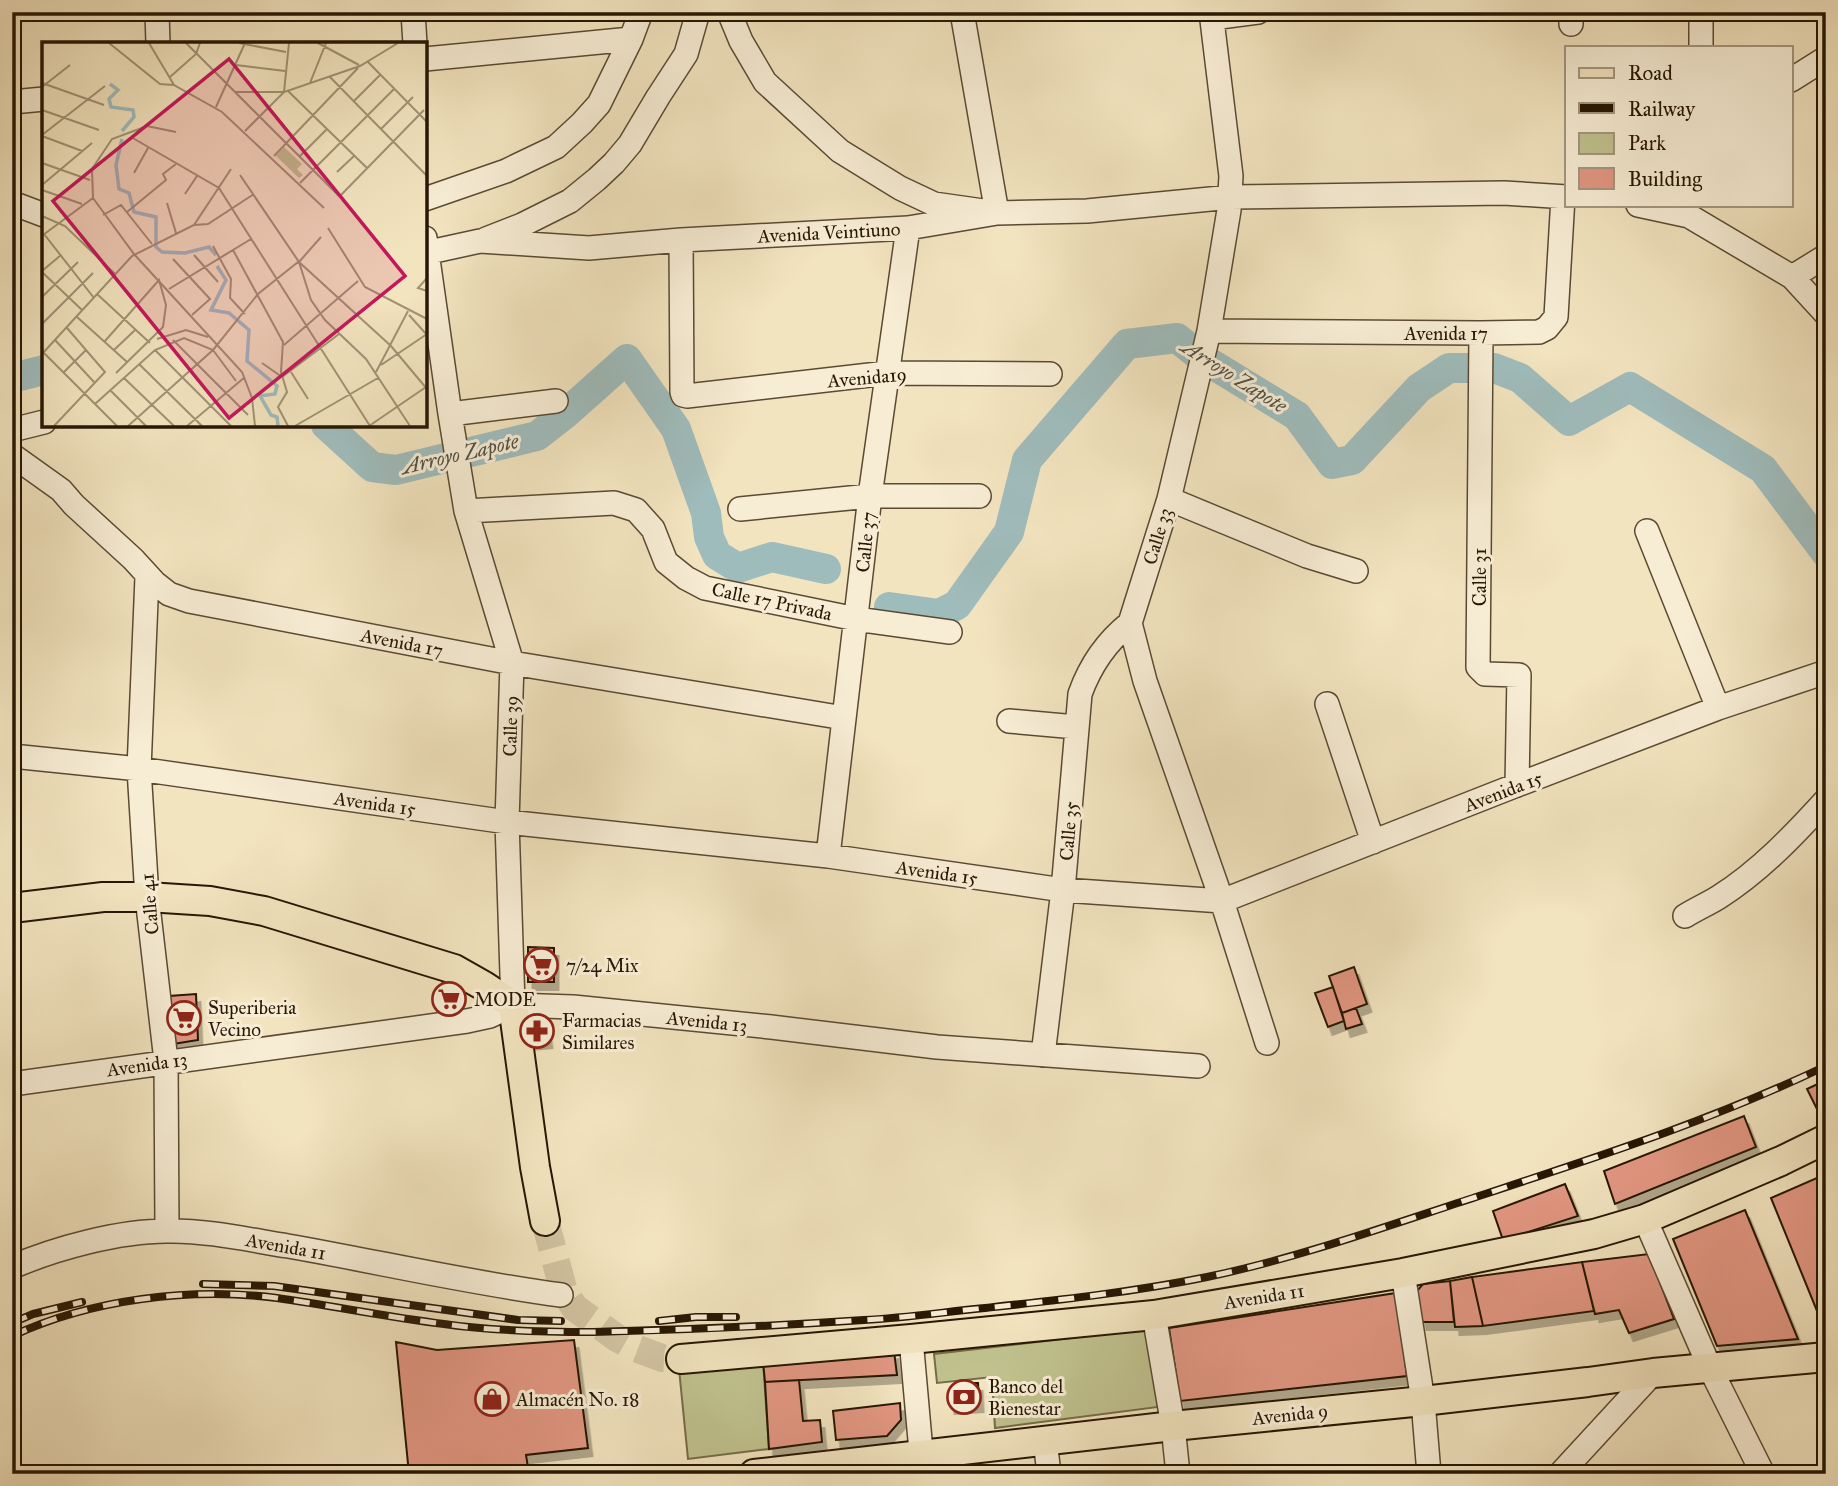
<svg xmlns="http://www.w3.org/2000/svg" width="1838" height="1486" font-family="'IM FELL Great Primer',serif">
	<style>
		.green { fill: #c0c28e; stroke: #746c48; stroke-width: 2 }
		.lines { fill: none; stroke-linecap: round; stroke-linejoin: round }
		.river { stroke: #9fbcbc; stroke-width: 30 }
		.building { fill: #e29782; stroke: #271603; stroke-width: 2; filter: url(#shadow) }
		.major-tunnel { stroke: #d4c5a3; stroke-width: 28; stroke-dasharray: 28 14; stroke-linecap: butt }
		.minor-casing { stroke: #5a4a32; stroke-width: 26 }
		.major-casing { stroke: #271603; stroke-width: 32 }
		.minor { stroke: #f7edd5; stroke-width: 23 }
		.major { stroke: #f2e4bf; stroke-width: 28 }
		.rail-casing { stroke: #271603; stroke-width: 8 }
		.rail { stroke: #f7edd5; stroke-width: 5; stroke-dasharray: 16; stroke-linecap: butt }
		.labels { text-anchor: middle; stroke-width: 6; stroke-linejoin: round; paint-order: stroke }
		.street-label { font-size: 19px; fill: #271603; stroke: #f7edd5 }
		.poi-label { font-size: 19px; fill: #271603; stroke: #f7edd5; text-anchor: start }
		.water-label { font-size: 21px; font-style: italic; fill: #515044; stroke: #f7edd5 }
		.inset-river { fill: none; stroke: #9fbcbc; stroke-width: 3.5 }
		.inset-road { fill: none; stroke: #a19274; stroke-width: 2 }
		.view { fill: #c2185b; fill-opacity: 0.15; stroke: #c2185b; stroke-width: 3.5 }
		.inset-edge { fill: none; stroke: #271603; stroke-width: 3.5 }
	</style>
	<defs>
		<filter id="shadow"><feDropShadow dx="4.5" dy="8" stdDeviation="0" flood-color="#0004"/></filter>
	</defs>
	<rect width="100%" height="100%" fill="#f2e4bf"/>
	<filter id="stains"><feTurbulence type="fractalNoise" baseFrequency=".00286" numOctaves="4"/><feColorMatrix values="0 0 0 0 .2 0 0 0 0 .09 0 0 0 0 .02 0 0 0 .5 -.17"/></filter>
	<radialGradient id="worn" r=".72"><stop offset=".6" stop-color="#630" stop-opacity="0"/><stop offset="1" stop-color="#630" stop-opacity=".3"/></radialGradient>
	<path class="green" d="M1147,1329L1158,1407L995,1428L992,1377L937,1383L934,1354Z
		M763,1361L769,1449L688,1459L679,1369Z"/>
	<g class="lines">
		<path class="river" d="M12,378L44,370
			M326,425L372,467L396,470L537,436L564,415L627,359L676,429L706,513L709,537L717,555L738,568L772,557L826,569
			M889,607L939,614L957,605L1009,532L1027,460L1127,344L1177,338L1202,358L1297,416L1332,464L1352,460L1419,388L1449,368H1494L1520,378L1569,421L1630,387L1763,469L1826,553"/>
	</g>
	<path class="building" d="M528,947L554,948V982H528Z
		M1354,967L1367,1004L1342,1013L1329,976Z
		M443,980L458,989L456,1009L439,1011Z
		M1333,987L1344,1021L1328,1027L1315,993Z
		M196,994L198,1040L173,1044L169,996Z
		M1356,1008L1362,1024L1346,1029L1342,1013Z
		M545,1020L548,1040L528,1042L526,1023Z
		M1826,1080V1109L1819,1113L1807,1089Z
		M1744,1116L1756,1147L1615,1204L1604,1171Z
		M1826,1174V1333L1771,1198Z
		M1565,1184L1578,1216L1503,1240L1493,1211Z
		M1745,1210L1798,1339L1717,1346L1673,1239Z
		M1649,1254L1674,1319L1629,1333L1619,1310L1595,1314L1582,1262Z
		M1582,1262L1594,1311L1483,1326L1472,1277Z
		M1472,1277L1483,1326L1455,1327L1450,1281Z
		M1450,1281L1454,1322H1422L1417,1291L1423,1284Z
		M1396,1293L1407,1376L1180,1401L1169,1328Z
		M574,1340L588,1448L526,1455L529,1474H409L396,1342L437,1350Z
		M894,1351L897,1375L765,1382L763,1361Z
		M799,1380L803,1421L820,1420L822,1442L769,1449L765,1382Z
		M966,1383H978L979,1404L950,1406L949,1391L966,1389Z
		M900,1403L901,1420L887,1436L836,1440L833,1411Z"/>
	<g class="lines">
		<path class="major-tunnel" d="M545,1221L564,1292L575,1308L617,1338L633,1347L662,1358L681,1359"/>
		<g class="minor-casing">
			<path id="minor" d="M157,12L158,44
				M413,12L415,44
				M729,12L741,41L765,82L840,151L900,188L934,204L997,213L962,12
				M1211,12L1231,176L1229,210L1209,331L1169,499L1130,623L1145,681L1222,901L1267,1043
				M1571,12V24
				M1212,18L1258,12
				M1701,47V12
				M425,59L631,39
				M1791,80L1826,58
				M12,102L44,99
				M425,199L506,171L556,147L582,123L599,104L631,39L641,12
				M12,203L44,215
				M1638,205L1689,216L1792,277L1826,314
				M425,238L450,414L466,511L512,663L507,822L513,1005
				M486,239L522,225L570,201L597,179L614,163L630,144L658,97L686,54L698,12
				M681,240L682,392L683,395L687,396L887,373L1050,374
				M425,253L480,241L589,248L681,240L908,228L997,213L1087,211L1231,197L1504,193L1567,197
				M1792,277L1826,256
				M1209,331L1481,333L1539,332L1547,328L1556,317L1563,197
				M1481,333L1478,667L1485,674L1519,675L1517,785
				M450,414L556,401
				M12,430L44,422
				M12,455L61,490L74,505L133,559L155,583L169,594L189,601L512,663L844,718
				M1169,499L1307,556L1356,571
				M740,509L870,496H979
				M466,511L614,503L636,510L653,529L666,562L686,578L705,588L856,619L950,632
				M1647,531L1718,708
				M147,577L139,769L147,897L166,1061L167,1231
				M1327,704L1373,842
				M1009,721L1076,727
				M12,756L139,769L507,822L828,856L1063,890L1222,901L1517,785L1718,708L1826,672
				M828,856L870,496L908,228
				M1685,916C1696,909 1708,904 1719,897C1760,871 1794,835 1826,800
				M1043,1055L1063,890L1080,694C1090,666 1106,642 1130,623
				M12,1084L467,1021L490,1016L513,1005L573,1007L771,1027L937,1047L1198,1066
				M1645,1219L1710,1368L1763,1474
				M12,1267C56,1248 119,1231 167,1231C205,1230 250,1240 288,1246C379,1262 469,1283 561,1295
				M1403,1273L1423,1401L1429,1474
				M1154,1315L1173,1426L1178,1474
				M911,1339L923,1474
				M1045,1440L1049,1474
				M1560,1474L1653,1373"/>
		</g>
		<g class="major-casing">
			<path id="major" d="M12,908L103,897H147L210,901L264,911L454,969L484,986L513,1005L535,1167L545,1221
				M681,1359L911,1339L1154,1315L1403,1273L1594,1234L1645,1219L1781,1161L1826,1139
				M754,1474L1173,1426L1423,1401L1588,1382L1653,1373L1826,1357"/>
		</g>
		<use href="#minor" class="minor"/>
		<use href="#major" class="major"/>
		<g class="rail-casing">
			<path id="rail" d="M203,1284L274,1286L518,1320L561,1321
				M659,1321L696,1317H736
				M12,1323L33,1314L82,1302
				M12,1336C92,1299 190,1287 277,1298C333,1306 388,1317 444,1324C493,1331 543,1332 593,1332C683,1330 774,1326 864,1320C904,1318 944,1312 985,1308C1059,1300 1134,1292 1207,1277C1298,1258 1387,1226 1476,1197C1594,1158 1713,1120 1826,1066"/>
		</g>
		<use href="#rail" class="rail"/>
	</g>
	<defs>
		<g id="supermarket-ring" transform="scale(1.75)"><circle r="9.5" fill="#f7edd5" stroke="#8f2418" stroke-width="1.5"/><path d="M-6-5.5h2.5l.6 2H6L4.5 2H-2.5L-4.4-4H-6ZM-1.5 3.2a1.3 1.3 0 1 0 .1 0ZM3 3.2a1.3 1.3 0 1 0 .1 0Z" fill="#8f2418"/></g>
		<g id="pharmacy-ring" transform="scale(1.75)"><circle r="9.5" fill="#f7edd5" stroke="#8f2418" stroke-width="1.5"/><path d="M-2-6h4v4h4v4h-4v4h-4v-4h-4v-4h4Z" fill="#8f2418"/></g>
		<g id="bank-ring" transform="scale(1.75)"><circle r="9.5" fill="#f7edd5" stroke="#8f2418" stroke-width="1.5"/><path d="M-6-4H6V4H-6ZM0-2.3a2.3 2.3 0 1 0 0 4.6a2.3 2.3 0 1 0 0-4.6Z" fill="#8f2418"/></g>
		<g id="shop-ring" transform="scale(1.75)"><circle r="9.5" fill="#f7edd5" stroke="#8f2418" stroke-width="1.5"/><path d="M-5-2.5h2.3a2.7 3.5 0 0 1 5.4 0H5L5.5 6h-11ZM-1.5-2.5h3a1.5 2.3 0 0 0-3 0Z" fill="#8f2418"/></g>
	</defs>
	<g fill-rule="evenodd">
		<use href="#supermarket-ring" x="541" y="965"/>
		<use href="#supermarket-ring" x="449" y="999"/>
		<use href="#supermarket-ring" x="184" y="1018"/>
		<use href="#pharmacy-ring" x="537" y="1031"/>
		<use href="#bank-ring" x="964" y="1397"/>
		<use href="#shop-ring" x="492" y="1399"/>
	</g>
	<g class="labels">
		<g class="street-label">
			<text transform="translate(829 232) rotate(-3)" y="7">Avenida Veintiuno</text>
			<text x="1446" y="340">Avenida 17</text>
			<text transform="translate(867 377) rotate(-5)" y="7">Avenida19</text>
			<text transform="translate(1157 536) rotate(-73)" y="7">Calle 33</text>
			<text transform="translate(865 542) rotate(-84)" y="7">Calle 37</text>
			<text transform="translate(1479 577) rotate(-90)" y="7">Calle 31</text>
			<text transform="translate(772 601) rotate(12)" y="7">Calle 17 Privada</text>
			<text transform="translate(402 642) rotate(11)" y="7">Avenida 17</text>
			<text transform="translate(510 726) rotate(-88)" y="7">Calle 39</text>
			<text transform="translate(1503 791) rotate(-21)" y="7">Avenida 15</text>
			<text transform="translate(375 803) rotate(8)" y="7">Avenida 15</text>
			<text transform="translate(1068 831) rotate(-85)" y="7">Calle 35</text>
			<text transform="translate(937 872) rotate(8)" y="7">Avenida 15</text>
			<text transform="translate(149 904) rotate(-95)" y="7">Calle 41</text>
			<text transform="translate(707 1021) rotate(6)" y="7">Avenida 13</text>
			<text transform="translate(147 1064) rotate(-8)" y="7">Avenida 13</text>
			<text transform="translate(286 1246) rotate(10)" y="7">Avenida 11</text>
			<text transform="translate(1264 1296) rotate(-9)" y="7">Avenida 11</text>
			<text transform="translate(1290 1414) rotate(-6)" y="7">Avenida 9</text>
		</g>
		<g class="poi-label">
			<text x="566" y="972">7/24 Mix</text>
			<text x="474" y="1006">MODE</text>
			<text x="208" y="1014">Superiberia<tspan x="208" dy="22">Vecino</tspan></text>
			<text x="562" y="1027">Farmacias<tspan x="562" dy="22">Similares</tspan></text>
			<text x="988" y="1393">Banco del<tspan x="988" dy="22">Bienestar</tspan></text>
			<text x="516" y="1406">Almacén No. 18</text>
		</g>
		<g class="water-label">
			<text transform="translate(1234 376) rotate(32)" y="7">Arroyo Zapote</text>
			<text transform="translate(460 454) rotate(-13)" y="7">Arroyo Zapote</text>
		</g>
	</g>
	<g transform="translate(42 42)">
		<rect width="385" height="385" fill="#f2e4bf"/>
		<path d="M242,105L260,122L255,127L261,133L257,136L234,114Z" fill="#c0c28e"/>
		<path class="inset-river" d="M68,42L76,48L67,57L69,65L91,68L92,75L80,89M80,97L74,123L77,147L87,151L92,170L114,175V205L120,210L143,211L167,205L174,213M175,224L184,238L169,268L187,271L207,288L205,319L235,344L233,352L218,354L229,373L235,375L236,384"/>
		<path class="inset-road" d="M67,1L118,42L132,43M107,1L132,43L180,70L282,166M144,1L297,154M197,1L244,10M276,1L317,23M326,20L385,80M194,23L243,29M287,34L385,134M128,35L154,12L158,1M0,41L62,63M268,41L284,1M0,45L28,23M246,49L325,126M194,50H241M242,50L247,1M311,60L338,33M174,65L203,1M0,68L57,88M339,87L371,55M203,89L242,50L318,24L356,1M134,90L105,84L70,97L50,127L51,156L92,212L200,330L210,356L213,384M0,93L63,44M0,94L40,109M89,95L177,146L328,384M232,114L316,26M257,115L285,87M0,121L48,138M295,130L312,114M92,131L106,106M198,133L257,220L349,304L385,347M258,141L352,47M0,143L50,101M0,148L40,162M143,152L155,134M298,154L382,68M125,161L134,191M85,170L124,138L121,132L134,122M61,173L79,163L110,202M0,174L23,184L73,232M152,183L166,182L212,152M286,186L323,245L385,277M2,192L52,256M1,193L51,156M279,195L257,220L269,258L283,278L324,317L368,384M171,204L189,237L188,256L203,272M191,208L241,300L239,330L245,350L236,365L246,384M152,213L176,240M131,217L168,257L150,273M0,229L19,213M0,230L40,268M385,236L376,246L385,249M127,247L209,197M55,252L108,301M0,255L36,220M367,273L385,293M35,275L85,320M1,281L51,231M115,297L144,288L166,295M13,298L52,340M131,298L206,373M63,299L117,238L124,263L121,285L74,331M242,303L316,239M72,308L93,288M113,308L189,384M2,311L75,384M0,312L90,214L152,183L189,127M220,321L240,335L297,292M97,322L160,384M339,323L385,292M249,330L266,357M334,330L366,269M21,331L44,308M82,336L132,384M68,348L104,384M53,362L113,308L142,296L171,308L194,339M12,384L63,330L25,286M86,384L171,308L216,252L256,220M145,384L203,335M253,384L336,336M327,384L384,345"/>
		<path class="view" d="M187,17L363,234L187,376L11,159Z"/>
		<rect width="385" height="385" class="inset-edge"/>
	</g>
	<rect width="1838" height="1486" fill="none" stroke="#f2e4bf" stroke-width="42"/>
	<rect x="14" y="14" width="1810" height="1458" fill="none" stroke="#271603" stroke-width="3.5"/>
	<rect x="21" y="21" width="1796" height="1444" fill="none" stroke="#271603" stroke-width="2"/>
	<rect x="1565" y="46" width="228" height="161" fill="#f7edd5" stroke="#a49781" stroke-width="2"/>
	<rect x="1579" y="68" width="35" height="10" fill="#f2e4bf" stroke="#a49781" stroke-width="2"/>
	<text x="1628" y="80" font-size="21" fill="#271603">Road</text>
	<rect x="1579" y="103" width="35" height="10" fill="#271603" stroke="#a49781" stroke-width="2"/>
	<text x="1628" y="116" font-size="21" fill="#271603">Railway</text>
	<rect x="1579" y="133" width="35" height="21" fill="#c0c28e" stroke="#a49781" stroke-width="2"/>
	<text x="1628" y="150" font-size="21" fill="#271603">Park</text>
	<rect x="1579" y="168" width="35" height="21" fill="#e29782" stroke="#a49781" stroke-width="2"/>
	<text x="1628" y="186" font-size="21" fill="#271603">Building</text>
	<rect width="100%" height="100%" filter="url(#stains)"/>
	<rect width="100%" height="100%" fill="url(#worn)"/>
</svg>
